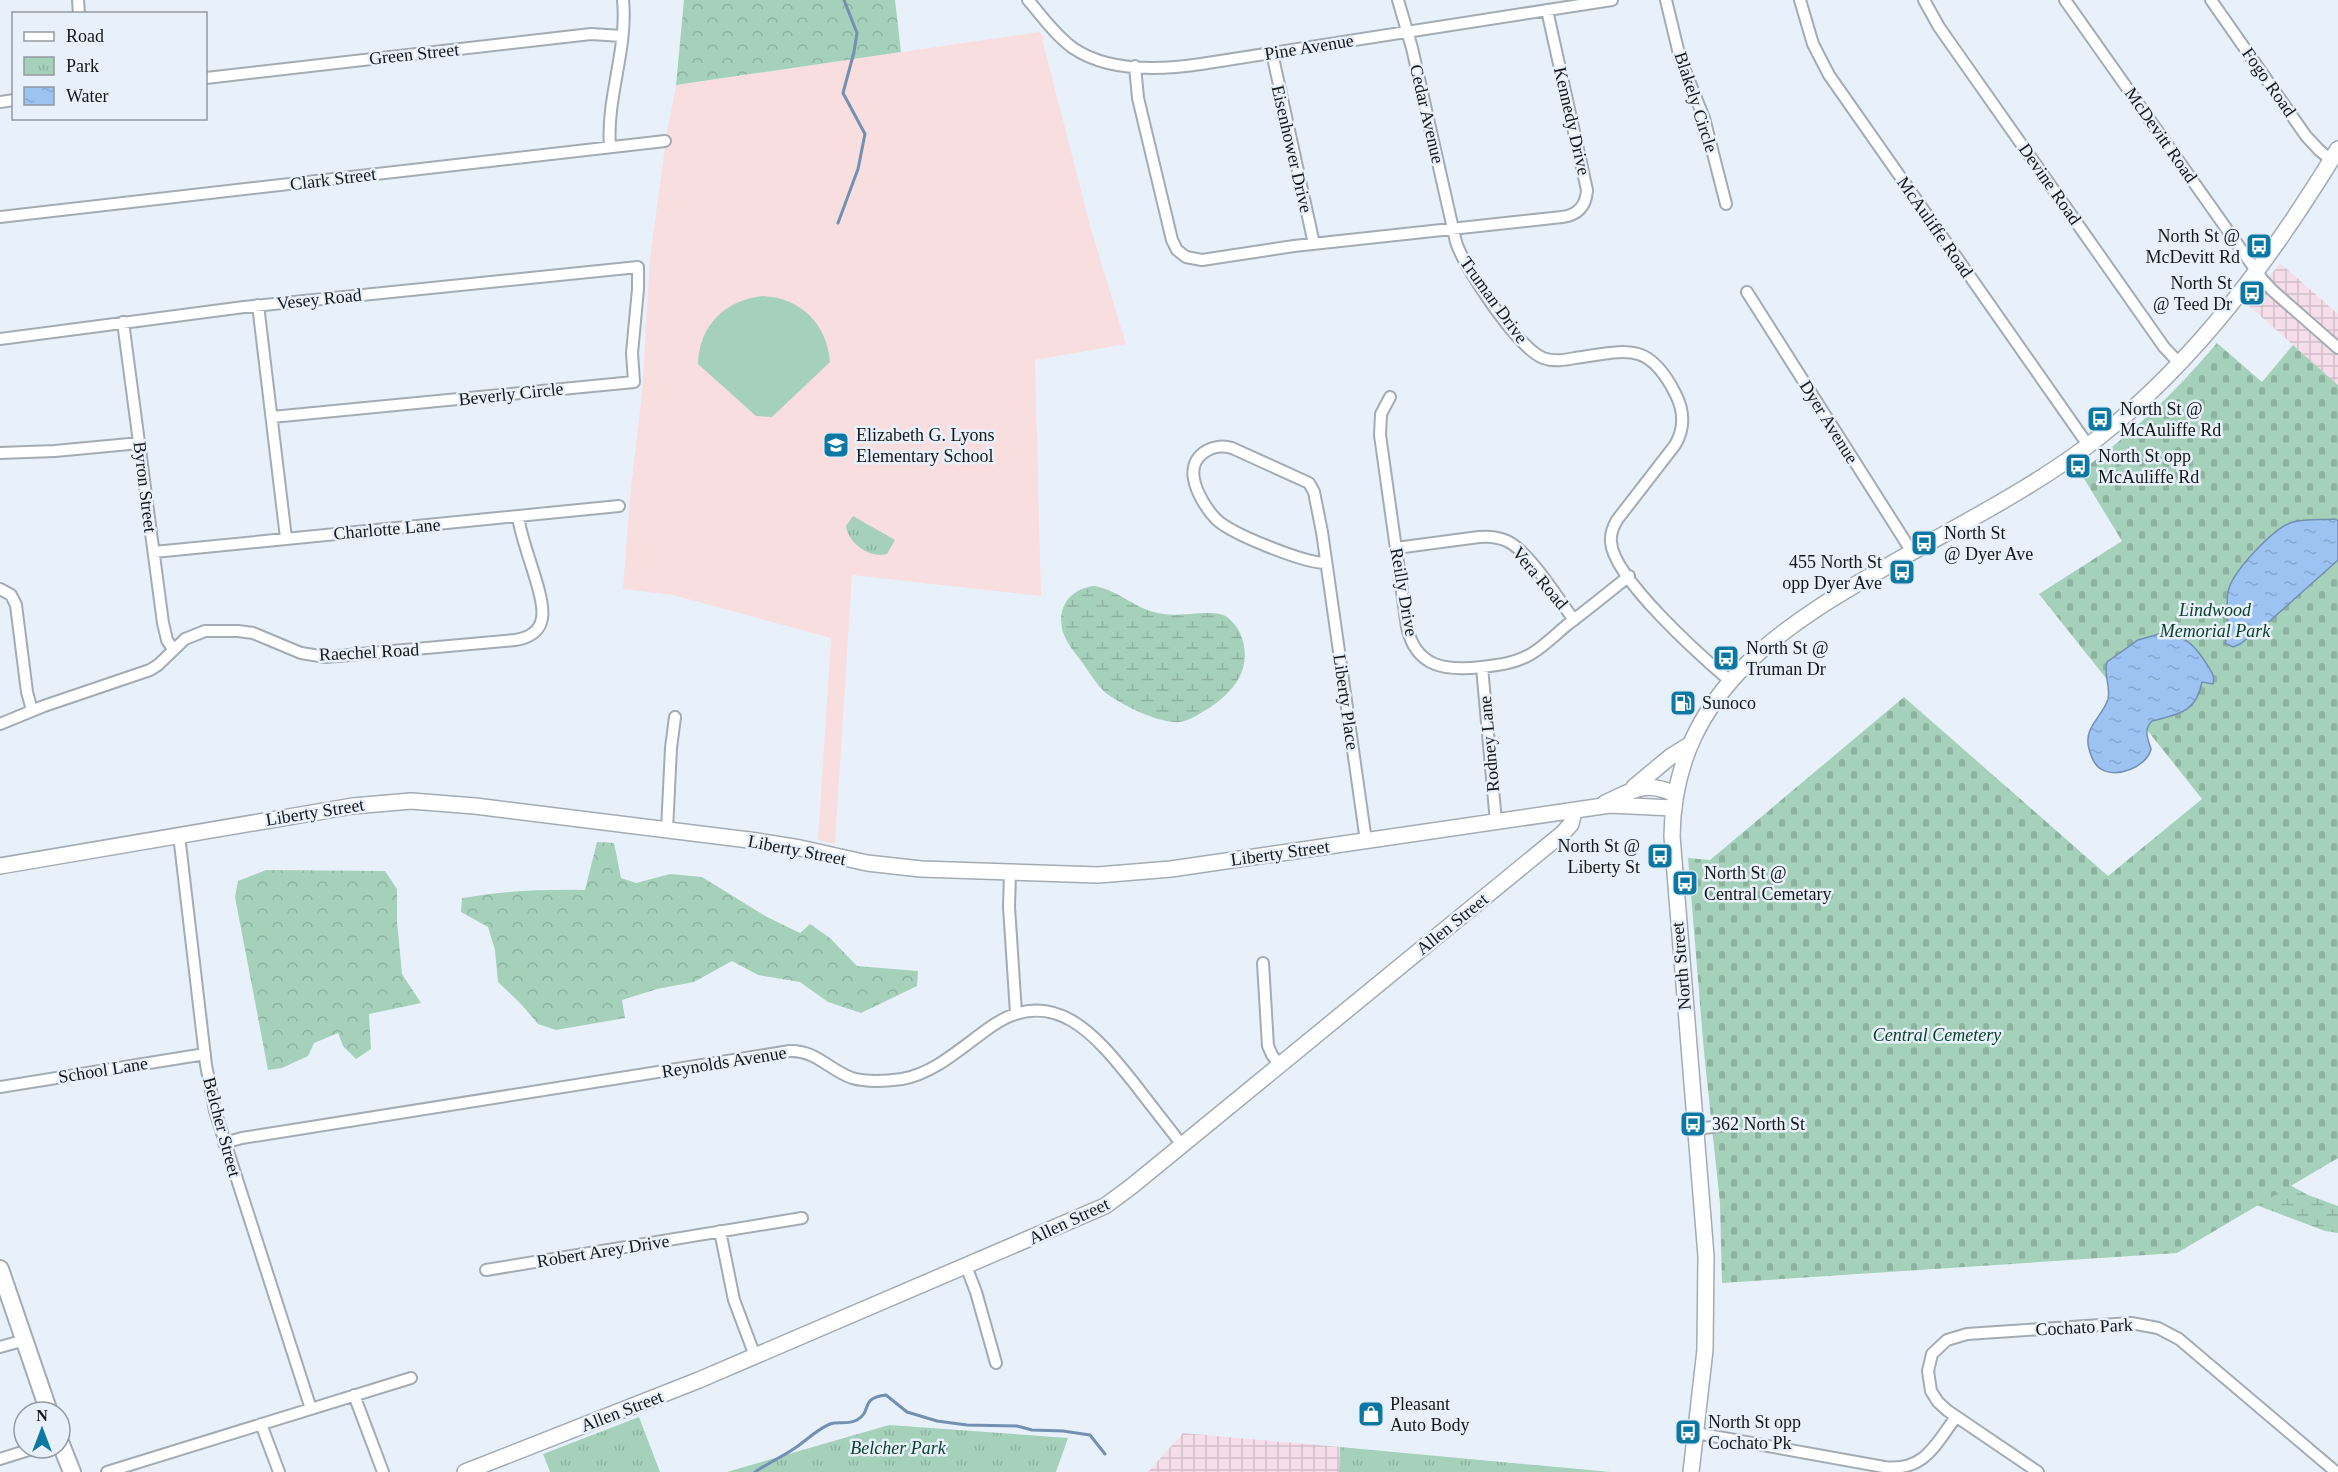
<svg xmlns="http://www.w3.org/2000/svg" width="2338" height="1472" font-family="'Times New Roman',serif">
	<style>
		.industrial { fill: url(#industrial-grid) }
		.education { fill: #f9dee0 }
		.green { fill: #a5d1bb }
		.forest { fill: url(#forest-crowns) }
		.wetland { fill: url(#wetland-marsh) }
		.cemetery { fill: url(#cemetery-stones) }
		.park { fill: url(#park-tufts) }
		.water { fill: url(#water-ripples); stroke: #738fb1; stroke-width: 1.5 }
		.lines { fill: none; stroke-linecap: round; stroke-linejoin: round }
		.stream { stroke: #738fb1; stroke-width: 3 }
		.street-casing { stroke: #a3abb3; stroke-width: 14 }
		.secondary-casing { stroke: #a3abb3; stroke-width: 18 }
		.primary-casing { stroke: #a3abb3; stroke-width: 20 }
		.street { stroke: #fff; stroke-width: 10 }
		.secondary { stroke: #fff; stroke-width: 15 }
		.primary { stroke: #fff; stroke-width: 16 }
		.labels { text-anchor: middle; stroke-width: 5; stroke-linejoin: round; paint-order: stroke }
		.street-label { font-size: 18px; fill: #14171a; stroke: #e8f1fa }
		.poi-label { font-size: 18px; fill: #14171a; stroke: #e8f1fa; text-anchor: start }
		.park-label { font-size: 18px; font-style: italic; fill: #073e2a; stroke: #e8f1fa }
	</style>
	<defs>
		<pattern id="industrial-grid" width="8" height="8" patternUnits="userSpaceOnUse" patternTransform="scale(1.5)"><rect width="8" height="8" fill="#f5deea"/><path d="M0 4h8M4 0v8" fill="none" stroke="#d1bec8"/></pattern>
		<pattern id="forest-crowns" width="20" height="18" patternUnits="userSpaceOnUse" patternTransform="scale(1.5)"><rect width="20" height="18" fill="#a5d1bb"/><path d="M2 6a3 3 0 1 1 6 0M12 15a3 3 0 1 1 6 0" fill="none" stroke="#8db3a0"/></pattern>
		<pattern id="wetland-marsh" width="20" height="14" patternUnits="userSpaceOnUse" patternTransform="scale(1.5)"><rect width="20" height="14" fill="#a5d1bb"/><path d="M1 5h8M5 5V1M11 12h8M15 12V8" fill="none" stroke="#8db3a0"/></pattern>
		<pattern id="cemetery-stones" width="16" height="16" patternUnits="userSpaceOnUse" patternTransform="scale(1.5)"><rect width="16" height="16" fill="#a5d1bb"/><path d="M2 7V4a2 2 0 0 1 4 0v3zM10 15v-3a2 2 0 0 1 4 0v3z" fill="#8db3a0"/></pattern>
		<pattern id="park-tufts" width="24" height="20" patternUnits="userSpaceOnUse" patternTransform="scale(1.5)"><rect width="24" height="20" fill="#a5d1bb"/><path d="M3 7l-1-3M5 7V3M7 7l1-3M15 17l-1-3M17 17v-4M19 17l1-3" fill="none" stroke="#8db3a0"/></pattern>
		<pattern id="water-ripples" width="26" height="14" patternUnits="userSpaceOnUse" patternTransform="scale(1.5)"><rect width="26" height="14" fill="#9cc3f2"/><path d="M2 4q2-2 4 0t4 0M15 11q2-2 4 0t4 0" fill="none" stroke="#86a7cf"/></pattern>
	</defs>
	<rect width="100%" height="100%" fill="#e8f1fa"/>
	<path class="industrial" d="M2280,263L2338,314V385L2248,305Z
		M1183,1433L1340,1447L1339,1472H1148Z"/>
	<path class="education" d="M1039,32L1045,38L1042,39L1091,229L1126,344L1035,360L1041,596L852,575L835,844L818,840L831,638L673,595L623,589L630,497L642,393L650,258L667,132L676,85Z"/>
	<path class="green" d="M763,296C801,298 827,324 830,362L772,417L756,416L698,364C699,325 725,300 763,296Z"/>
	<path class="forest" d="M684,0H895L901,52L676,85Z
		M597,842L614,843L621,878L636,883L670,874L702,877L767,917L800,933L810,924L830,938L857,966L918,971L917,986L861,1013L828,1002L800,982L758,975L732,961L694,982L657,989L622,1000L625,1018L556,1030L538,1024L521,1004L498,982L495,950L488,927L461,912L462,898C503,891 543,889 585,890Z
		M266,870L385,871L397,889V921L402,974L421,1003L369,1014L371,1049L356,1059L343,1046L338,1033L314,1043L308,1056L282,1068L268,1070L235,897L238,881Z"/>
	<path class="wetland" d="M1094,586C1120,590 1136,611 1164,614C1181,617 1216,608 1227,617C1245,630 1250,659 1239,678C1230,694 1214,706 1199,714C1191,719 1183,723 1173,722C1153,720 1127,707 1110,696C1100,690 1091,675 1084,665C1077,655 1069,647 1064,635C1055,610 1068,589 1094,586Z
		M2266,1172L2308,1195L2338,1206V1233L2325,1231L2256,1205Z"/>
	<path class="cemetery" d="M2217,343L2262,382L2293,345L2338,385V1158L2177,1253L1722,1283L1720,1203L1704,1052L1688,858L1710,860L1904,697L2108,876L2202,799L2039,594L2122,541L2080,472C2131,434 2176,392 2217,343Z"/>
	<path class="park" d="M853,516L895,540L887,554C870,559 848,543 846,526Z
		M639,1417L660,1472H550L543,1454Z
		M889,1425L1068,1438L1056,1472H727Z
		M1340,1447L1611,1472H1339Z"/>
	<path class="water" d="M2335,519L2338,521V560L2271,620L2240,644L2233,647L2225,643C2231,629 2225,608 2228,592C2231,573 2274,527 2293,522C2305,519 2322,520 2335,519Z
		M2159,634C2185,634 2195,645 2208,666C2212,673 2215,676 2213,684L2202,682C2196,713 2178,714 2152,721C2143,730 2148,739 2151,749C2147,767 2116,779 2101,769C2095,766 2091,756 2089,749C2083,727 2102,718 2108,699C2111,686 2103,674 2107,662L2138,640Z"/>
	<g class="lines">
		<path class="stream" d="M838,223L858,169L865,134L843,93L854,52L857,33L844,0
			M755,1472C768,1463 782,1457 795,1448C807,1440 816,1430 830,1424C838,1421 848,1425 857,1420C873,1411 859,1398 886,1395L907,1412L937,1421L967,1425L1017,1426L1032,1430L1063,1431L1090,1435L1105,1454"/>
		<g class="street-casing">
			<path id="street" d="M78,0L79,14
				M1028,0C1042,16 1055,35 1073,48C1108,72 1161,70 1201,64L1612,0
				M1398,0L1412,48L1456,242C1464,268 1519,349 1543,358C1554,362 1565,360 1575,358C1626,351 1648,340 1675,393C1684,410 1685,428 1675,445L1617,520C1613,527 1610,534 1611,542C1613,578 1702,657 1730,681
				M1666,0L1680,58L1704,118L1726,204
				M1800,0L1813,44L1829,75L2088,445
				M1924,0L1939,27L2164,347L2180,364
				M2065,0L2262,279L2272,290L2338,348
				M2211,0L2306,136L2319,150L2331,160
				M1272,53L1314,244
				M1135,66L1138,98L1172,240L1177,250L1186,257L1202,260L1294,246L1562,217C1578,215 1586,206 1587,190L1547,10
				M206,78L591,34L622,36
				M0,102L14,100
				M610,147C606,98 628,49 623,0
				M0,217L665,141
				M1747,292L1912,552
				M258,305L286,538
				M123,322L163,623L167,640L173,649
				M0,339L244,307L638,267V289L632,353L634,382L272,417
				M1390,397L1381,414L1380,435L1407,627C1416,668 1446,671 1482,667C1499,665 1516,663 1531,654C1544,646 1555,635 1567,625C1588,609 1608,593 1629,576
				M0,453L55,451L140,443
				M1396,548L1479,537C1489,536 1498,537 1507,541C1529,551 1558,599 1574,620
				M154,552L619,506
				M1326,563C1304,563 1231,534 1216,519C1207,510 1196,492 1194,479C1189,456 1212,442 1232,448L1309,483L1314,492L1322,532L1366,841
				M0,589L11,595L16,605L27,692L32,710
				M1482,667L1496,822
				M0,724L44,706L150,670L158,665L185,639L205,631H238L253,633L301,653L326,657L515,640C528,638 540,632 542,618C546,596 521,544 518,516
				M667,830L671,748L675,717
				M179,835L206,1065L215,1111L311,1409
				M1010,873L1009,907L1016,1013
				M1263,963L1268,1046L1272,1055L1280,1065
				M0,1087L205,1054
				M1696,1129L1729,1125
				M224,1143L242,1138L790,1051C816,1050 829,1070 852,1078C866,1082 887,1081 902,1079C936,1073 964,1045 992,1026C1055,983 1098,1038 1134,1083C1150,1104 1166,1124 1182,1145
				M720,1231L734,1300L755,1356
				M966,1266L976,1292L996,1363
				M486,1270L802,1218
				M0,1347L25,1340
				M354,1395L383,1472
				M261,1424L279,1472
				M1696,1433L1884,1467C1924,1472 1935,1445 1956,1417
				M0,1459L35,1448
				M107,1472L411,1378
				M2038,1472L1948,1411L1938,1402L1931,1391L1928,1371L1932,1354L1947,1340L1967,1334L2131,1323L2158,1328L2179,1339L2336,1472"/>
		</g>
		<g class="secondary-casing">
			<path id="secondary" d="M1634,787L1670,757L1691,744
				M1605,803C1634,790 1644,780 1675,794
				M0,866L353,806L411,801L475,806L757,841L800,848L867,863L921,869L1098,875L1171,869L1610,805L1673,808
				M465,1472L699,1380L1105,1206L1132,1186L1563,833L1571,824L1574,811
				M1691,1472L1705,1350L1706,1256L1672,836C1674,686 1792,620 1907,555C1972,518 2039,484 2098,438C2197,360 2273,256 2338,149"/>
		</g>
		<g class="primary-casing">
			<path id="primary" d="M0,1269L49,1412
				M60,1442L72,1472"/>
		</g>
		<use href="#street" class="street"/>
		<use href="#secondary" class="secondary"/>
		<use href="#primary" class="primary"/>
	</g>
	<defs>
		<g id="bus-square" transform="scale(1.35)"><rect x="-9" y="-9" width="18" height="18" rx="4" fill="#0c77a2" stroke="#e8f1fa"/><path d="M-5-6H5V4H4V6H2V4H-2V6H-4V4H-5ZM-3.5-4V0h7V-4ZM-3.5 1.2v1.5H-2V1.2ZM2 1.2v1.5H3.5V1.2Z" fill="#fff"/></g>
		<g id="school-square" transform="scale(1.35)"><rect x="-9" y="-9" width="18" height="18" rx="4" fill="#0c77a2" stroke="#e8f1fa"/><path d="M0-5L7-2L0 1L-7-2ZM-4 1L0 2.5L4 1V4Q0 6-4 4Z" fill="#fff"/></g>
		<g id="fuel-square" transform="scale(1.35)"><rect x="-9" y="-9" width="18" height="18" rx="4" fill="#0c77a2" stroke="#e8f1fa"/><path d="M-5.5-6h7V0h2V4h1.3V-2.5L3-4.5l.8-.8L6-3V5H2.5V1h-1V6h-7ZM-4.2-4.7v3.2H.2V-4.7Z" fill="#fff"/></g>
		<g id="shop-square" transform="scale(1.35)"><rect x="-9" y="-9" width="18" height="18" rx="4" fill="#0c77a2" stroke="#e8f1fa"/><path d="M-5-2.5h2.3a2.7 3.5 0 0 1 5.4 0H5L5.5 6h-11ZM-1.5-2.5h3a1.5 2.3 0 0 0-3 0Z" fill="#fff"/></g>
	</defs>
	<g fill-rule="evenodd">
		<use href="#bus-square" x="2259" y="246"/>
		<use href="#bus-square" x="2252" y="293"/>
		<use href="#bus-square" x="2100" y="419"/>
		<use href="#school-square" x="836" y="445"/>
		<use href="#bus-square" x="2078" y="466"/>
		<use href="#bus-square" x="1924" y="543"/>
		<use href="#bus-square" x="1902" y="572"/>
		<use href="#bus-square" x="1726" y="658"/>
		<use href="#fuel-square" x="1683" y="703"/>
		<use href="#bus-square" x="1660" y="856"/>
		<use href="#bus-square" x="1685" y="883"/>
		<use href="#bus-square" x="1693" y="1124"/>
		<use href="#shop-square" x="1371" y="1414"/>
		<use href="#bus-square" x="1688" y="1432"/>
	</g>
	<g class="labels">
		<g class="street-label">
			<text transform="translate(1309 47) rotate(-9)" y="6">Pine Avenue</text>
			<text transform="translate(414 54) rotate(-6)" y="6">Green Street</text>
			<text transform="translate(2269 82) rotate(55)" y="6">Fogo Road</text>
			<text transform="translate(1696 102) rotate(72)" y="6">Blakely Circle</text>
			<text transform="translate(1427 114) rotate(77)" y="6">Cedar Avenue</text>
			<text transform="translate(1572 121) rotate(77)" y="6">Kennedy Drive</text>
			<text transform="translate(2161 135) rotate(55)" y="6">McDevitt Road</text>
			<text transform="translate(1292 149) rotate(77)" y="6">Eisenhower Drive</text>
			<text transform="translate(333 179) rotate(-7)" y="6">Clark Street</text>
			<text transform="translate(2050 184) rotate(55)" y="6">Devine Road</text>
			<text transform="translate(1935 227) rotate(55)" y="6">McAuliffe Road</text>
			<text transform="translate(319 299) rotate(-6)" y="6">Vesey Road</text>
			<text transform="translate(1494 300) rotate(54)" y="6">Truman Drive</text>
			<text transform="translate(511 394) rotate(-6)" y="6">Beverly Circle</text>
			<text transform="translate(1829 422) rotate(58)" y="6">Dyer Avenue</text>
			<text transform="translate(145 487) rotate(83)" y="6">Byron Street</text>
			<text transform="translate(387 529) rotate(-5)" y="6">Charlotte Lane</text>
			<text transform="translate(1540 578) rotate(50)" y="6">Vera Road</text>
			<text transform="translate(1404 592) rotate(80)" y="6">Reilly Drive</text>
			<text transform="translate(369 652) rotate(-3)" y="6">Raechel Road</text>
			<text transform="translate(1346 702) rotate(82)" y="6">Liberty Place</text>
			<text transform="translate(1489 744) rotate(-95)" y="6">Rodney Lane</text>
			<text transform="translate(315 812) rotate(-9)" y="6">Liberty Street</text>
			<text transform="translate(797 850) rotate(11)" y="6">Liberty Street</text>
			<text transform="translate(1280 853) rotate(-8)" y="6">Liberty Street</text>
			<text transform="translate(1452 924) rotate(-39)" y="6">Allen Street</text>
			<text transform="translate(1681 966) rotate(-95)" y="6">North Street</text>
			<text transform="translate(724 1062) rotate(-9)" y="6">Reynolds Avenue</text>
			<text transform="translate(103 1070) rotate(-9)" y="6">School Lane</text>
			<text transform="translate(222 1127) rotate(75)" y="6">Belcher Street</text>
			<text transform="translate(1069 1221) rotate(-25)" y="6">Allen Street</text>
			<text transform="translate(603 1251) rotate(-9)" y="6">Robert Arey Drive</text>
			<text transform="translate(2084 1327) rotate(-3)" y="6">Cochato Park</text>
			<text transform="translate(622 1411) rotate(-21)" y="6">Allen Street</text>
		</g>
		<g class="poi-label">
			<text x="2240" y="242" text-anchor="end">North St @<tspan x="2240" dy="21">McDevitt Rd</tspan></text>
			<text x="2232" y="289" text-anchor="end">North St<tspan x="2232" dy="21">@ Teed Dr</tspan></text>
			<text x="2120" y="415">North St @<tspan x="2120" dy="21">McAuliffe Rd</tspan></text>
			<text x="856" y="441">Elizabeth G. Lyons<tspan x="856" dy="21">Elementary School</tspan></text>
			<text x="2098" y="462">North St opp<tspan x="2098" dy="21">McAuliffe Rd</tspan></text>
			<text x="1944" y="539">North St<tspan x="1944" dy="21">@ Dyer Ave</tspan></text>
			<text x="1882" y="568" text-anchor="end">455 North St<tspan x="1882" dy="21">opp Dyer Ave</tspan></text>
			<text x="1746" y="654">North St @<tspan x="1746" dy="21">Truman Dr</tspan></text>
			<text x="1702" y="709">Sunoco</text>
			<text x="1640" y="852" text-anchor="end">North St @<tspan x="1640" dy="21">Liberty St</tspan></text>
			<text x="1704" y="879">North St @<tspan x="1704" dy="21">Central Cemetary</tspan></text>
			<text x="1712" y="1130">362 North St</text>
			<text x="1390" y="1410">Pleasant<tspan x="1390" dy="21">Auto Body</tspan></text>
			<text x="1708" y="1428">North St opp<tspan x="1708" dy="21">Cochato Pk</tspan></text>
		</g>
		<g class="park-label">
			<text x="2215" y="616">Lindwood<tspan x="2215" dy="21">Memorial Park</tspan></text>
			<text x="1937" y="1041">Central Cemetery</text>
			<text x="898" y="1454">Belcher Park</text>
		</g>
	</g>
	<rect x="12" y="12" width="195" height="108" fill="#e8f1fa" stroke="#939aa0" stroke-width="1.5"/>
	<rect x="24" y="32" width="30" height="9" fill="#ffffff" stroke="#939aa0" stroke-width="1.5"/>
	<text x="66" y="42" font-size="18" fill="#14171a">Road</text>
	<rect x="24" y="57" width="30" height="18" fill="url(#park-tufts)" stroke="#939aa0" stroke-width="1.5"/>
	<text x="66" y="72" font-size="18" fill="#14171a">Park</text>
	<rect x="24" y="87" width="30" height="18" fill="url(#water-ripples)" stroke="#939aa0" stroke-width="1.5"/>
	<text x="66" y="102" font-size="18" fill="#14171a">Water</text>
	<g transform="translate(42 1430)"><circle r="28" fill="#e8f1fa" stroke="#939aa0" stroke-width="1.5"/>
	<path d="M0-4.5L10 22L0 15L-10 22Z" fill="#0c77a2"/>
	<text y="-9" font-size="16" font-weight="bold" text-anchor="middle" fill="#14171a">N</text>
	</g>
</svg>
